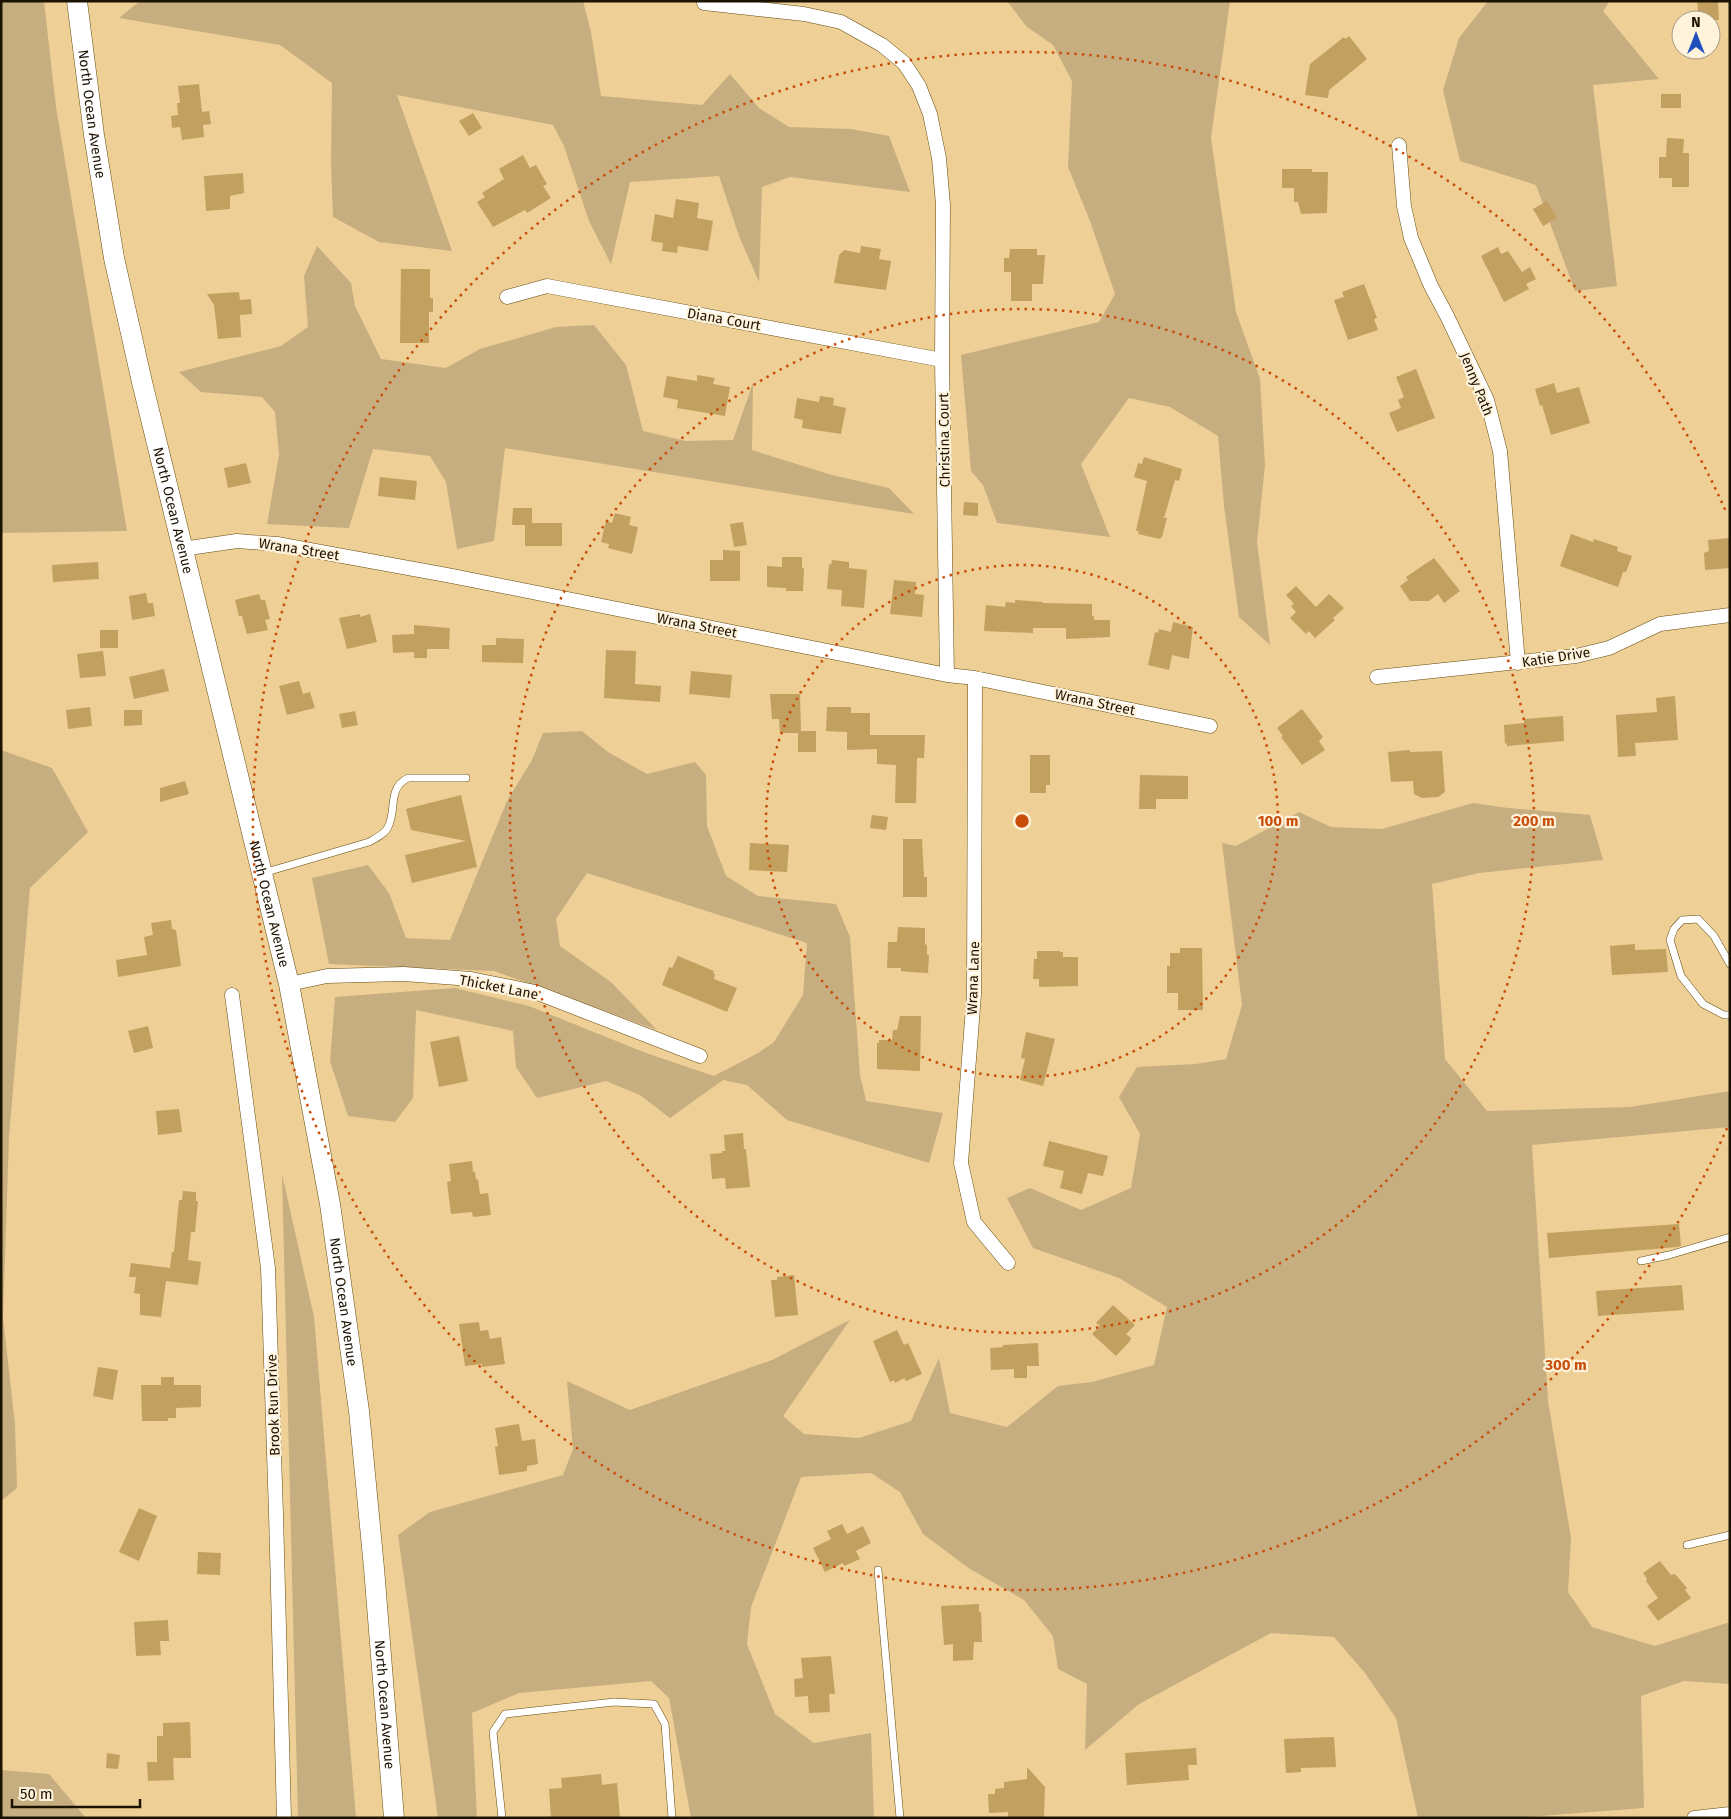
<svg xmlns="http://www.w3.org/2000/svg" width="1731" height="1819" font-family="'Fira Sans',sans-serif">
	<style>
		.green { fill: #c7ae80 }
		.building { fill: #c1a060 }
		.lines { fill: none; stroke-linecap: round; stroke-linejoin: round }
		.lane-casing { stroke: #654b0e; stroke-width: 8 }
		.street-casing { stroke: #654b0e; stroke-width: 15 }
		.secondary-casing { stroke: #654b0e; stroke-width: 21 }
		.lane { stroke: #fff; stroke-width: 7 }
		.street { stroke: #fff; stroke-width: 14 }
		.secondary { stroke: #fff; stroke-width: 20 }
		.ring { fill: none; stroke: #c94e0a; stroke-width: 2.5; stroke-dasharray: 2.5 5 }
		.labels { text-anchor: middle; stroke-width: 4.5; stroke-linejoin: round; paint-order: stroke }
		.street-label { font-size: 14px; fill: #1c1200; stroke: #fff3dc }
		.centre { fill: #c94e0a; stroke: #fff3dc; stroke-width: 2.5 }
		.ring-label { font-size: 15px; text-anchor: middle; font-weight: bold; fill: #c94e0a; stroke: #fff3dc; stroke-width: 4.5; stroke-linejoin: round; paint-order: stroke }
	</style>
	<rect width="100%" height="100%" fill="#eecf96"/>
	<path class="green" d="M1,1H44L56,107L127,531L1,533Z
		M140,1H583L591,32L601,96L702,105L730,74L759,108L789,127L851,129L889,136L910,192L790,177L762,187L759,282L739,236L719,176L630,182L611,264L589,221L564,146L553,125L397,95L452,251L379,242L333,217L331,163L332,83L280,45L119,18Z
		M1007,1H1230L1211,138L1236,312L1260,379L1265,465L1257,542L1270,645L1239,617L1224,506L1218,436L1170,407L1129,398L1081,464L1110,537L997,523L983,485L971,471L961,355L1099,322L1115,294L1090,221L1068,167L1072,81L1053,45L1026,26Z
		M1488,1H1610L1603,11L1659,79L1593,85L1617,286L1575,291L1536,185L1460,161L1443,90L1459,38Z
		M317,246L351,283L355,306L381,359L446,368L480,349L556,327L594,325L626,365L643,431L686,441L733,440L753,383L752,450L832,475L889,488L914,514L505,448L494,541L457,549L446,482L430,456L373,449L349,528L267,524L279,455L275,412L262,397L201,392L179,372L281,346L308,327L304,276Z
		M582,731L608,752L647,774L695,762L706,775L707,826L726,876L758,896L836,904L850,937L860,1075L866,1101L943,1113L929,1163L787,1120L747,1085L723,1080L670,1118L640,1095L606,1081L537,1098L516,1067L513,1031L416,1010L413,1098L395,1122L348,1116L330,1061L335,997L455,988L529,1006L646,1053L714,1076L758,1053L774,1042L803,995L807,943L587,873L556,919L560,946L611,982L657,1030L494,971L329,964L312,878L368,865L389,893L406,938L450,940L507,801L532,760L543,733Z
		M1,750L52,768L88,832L30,888L9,1137L3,1317L15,1425L17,1488L1,1501Z
		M1473,803L1508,808L1590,815L1603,860L1479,873L1432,884L1445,1059L1487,1111L1630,1107L1730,1091V1127L1532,1145L1548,1401L1571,1538L1568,1592L1592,1627L1655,1646L1730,1622V1684L1684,1681L1641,1696L1644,1808L1515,1818H1418L1396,1718L1365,1673L1334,1637L1271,1633L1139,1704L1085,1750L1087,1684L1058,1669L1053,1636L1024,1600L970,1569L923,1534L900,1492L871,1473L801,1477L751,1607L747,1644L775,1714L814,1743L871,1733L874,1818H691L669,1698L651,1681L519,1693L472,1713L477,1818H438L398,1535L430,1512L563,1475L573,1449L567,1381L630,1410L772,1360L850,1320L783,1416L804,1434L859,1438L911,1421L939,1358L950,1413L1007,1427L1058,1386L1092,1382L1154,1365L1167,1307L1119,1278L1033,1248L1007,1198L1030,1188L1081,1210L1131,1188L1140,1134L1119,1097L1137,1067L1196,1064L1226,1059L1242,1005L1222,843L1236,846L1299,812L1331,827L1382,829Z
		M282,1174L314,1317L356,1818H298Z
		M1,1770L49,1774L86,1818H1Z"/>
	<path class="building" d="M1697,1H1718L1719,20H1699Z
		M1349,36L1367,59L1329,90L1328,98L1305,95L1310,64L1344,37L1345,39Z
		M199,84L202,112L209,111L211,124L203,125L204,137L182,140L180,127L172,128L171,116L178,115L177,103H180L178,86Z
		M1661,94H1681V108H1661Z
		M473,113L482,128L469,136L459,121Z
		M1667,138L1684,139L1683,153H1689V187H1672V178H1659V157H1666Z
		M523,155L530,168L536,165L547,184L543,186L551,198L527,213L525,210L493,227L477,202L485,197L482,193L504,179L499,169Z
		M1282,169H1312V172H1328L1327,213L1301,214L1298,202H1294V188H1282Z
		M243,173L244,193L230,196V209L206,211L204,176Z
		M676,199L699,203L697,218L713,221L708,251L678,246L677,253L662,251L663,243L651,241L655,214L673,218Z
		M1547,201L1557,218L1543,226L1533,209Z
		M861,246L881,249L879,259L891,261L886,290L834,283L839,255L844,250L860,253Z
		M1498,247L1501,254L1508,251L1522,272L1530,267L1536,279L1526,284L1529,289L1504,302L1481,256Z
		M1010,249H1037V255H1045L1043,284H1032V301H1011V272H1004V258H1009Z
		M401,269H430V298H433V312H429V343H400Z
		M1364,284L1377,318L1374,319L1378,330L1348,340L1334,300L1344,297L1342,292Z
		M239,292L240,300L251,299L252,314L240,315L241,337L218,339L214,305L207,294Z
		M1416,369L1435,418L1397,432L1389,413L1401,408L1398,400L1404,397L1396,377Z
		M697,375L715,378L713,384L730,387L725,416L677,408L678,400L663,397L667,376L697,381Z
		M1554,383L1557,393L1579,387L1590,423L1551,435L1542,405L1540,406L1535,389Z
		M820,396L834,398L833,405L846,408L841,434L802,428L803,420L794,418L797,398L819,402Z
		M1144,457L1182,469L1179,481L1175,480L1164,518H1167L1162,537H1161L1160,539L1138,534L1139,531H1136L1147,481L1134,477L1138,463L1142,464Z
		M246,463L251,483L228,488L224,468Z
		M380,477L417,481L415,500L378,496Z
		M964,502L978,503V516L963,515Z
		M513,508H532V523H562V546H525V525H512Z
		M615,513L631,517L629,525L638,527L632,554L608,548L609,544L601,542L606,521L612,523Z
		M743,522L747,545L734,547L730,524Z
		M1571,534L1593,542L1594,539L1618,547L1617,551L1632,556L1626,572H1623L1618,587L1560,566Z
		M1730,538V568L1705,570L1704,553L1709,551L1708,540Z
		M723,550L740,551V581H710V560H723Z
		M782,557H802V568H804L803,591H786V588L767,587V566L782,567Z
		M1434,558L1460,591L1444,603L1438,594L1429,601H1410L1400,586L1408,580L1406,577Z
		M832,560L849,562V568L867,570L864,608L841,606L842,590L827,589L829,564L831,565Z
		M98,562L99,579L53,582L52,565Z
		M894,580L916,582L915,594L924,595L922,617L890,614Z
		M1296,586L1316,607L1329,594L1344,608L1333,618L1335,620L1315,638L1309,631L1306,634L1290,618L1296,612L1291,606L1294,604L1286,595Z
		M146,593L148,603H153L155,616L132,620L129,596Z
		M259,594L261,600H265L270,619L265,620L268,630L247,634L242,616H239L235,600Z
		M1015,600L1043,602V603L1092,604V616H1094V620H1110V637L1066,639V628H1033V633L984,631L986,605L1005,607L1006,602L1015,603Z
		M360,614V617L370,614L377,642L347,649L339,618Z
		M1173,622L1193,627L1189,659L1172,655L1169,670L1148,665L1155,632L1158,633L1159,629L1171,632Z
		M414,625L450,628L449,649H427V658H414V652L393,653L392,635L414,634Z
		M100,630H118V648H100Z
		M496,638L524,639L523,663L482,662V645H496Z
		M606,650L636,651L635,684L661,686L660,702L604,698Z
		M103,651L106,676L80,678L77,654Z
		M164,669L169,691L134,699L129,677Z
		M691,671L732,675L730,698L689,694Z
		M299,681L303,694L310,692L315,708L287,715L279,686Z
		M770,694H800L801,731H816V752H798V733H780L779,719H772Z
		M1675,696L1678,740L1635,743L1636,756L1618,757L1616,715L1657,712L1656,698Z
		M90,707L92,726L68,729L66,710Z
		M827,707H851V713H870V735H925L924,758H917L916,803H895L896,765L877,764V749L847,750V732L826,731Z
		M1302,709L1323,737L1319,741L1325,750L1302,765L1281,737L1283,736L1277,728Z
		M124,710H142V725L124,726Z
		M355,711L358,725L342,728L339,714Z
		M1563,716L1564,741L1507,746V743L1505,744L1504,725L1524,723V719Z
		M1410,750V752L1442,751L1445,792L1438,797L1422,798L1414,794L1413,781L1391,782L1388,752Z
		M1030,755H1050V785H1046V793H1030Z
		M1140,775L1188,776V799H1156V809H1139Z
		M185,781L189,794L160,802V788Z
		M461,795L477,867L412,883L405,855L466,841L411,830L406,809Z
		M872,815L888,817L886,830L870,828Z
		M903,839H922L924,877H927V897H903Z
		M750,843L789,845L787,872L749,870Z
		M171,920L172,929L176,930L181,966L118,977L116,960L147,955L144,937L153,935L151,923Z
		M898,927L925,928V944L927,945V955H929L928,973L910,972L901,971V968H887L888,942H897Z
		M1635,944V950L1666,949L1668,972L1612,975L1610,946Z
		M1180,948H1202L1203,1010H1178V993H1167V966H1170V953H1180Z
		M1037,951H1060V952H1063V957H1078V986L1039,987V979H1033L1034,959H1037Z
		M678,956L714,971L713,973L715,974L714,979L737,988L727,1012L662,985L669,967L672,968Z
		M900,1016H921L920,1071L877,1069V1043H879V1040H892L893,1030H897Z
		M148,1026L153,1048L134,1053L128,1031Z
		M1026,1032L1055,1039L1043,1086L1020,1080L1025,1059L1021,1058Z
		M459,1036L468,1081L439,1087L430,1042Z
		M179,1109L182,1132L158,1135L156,1111Z
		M743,1133L744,1149H746L750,1187L726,1189L725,1178L712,1179L710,1154L722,1153V1151H725L724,1135Z
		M1049,1141L1108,1156L1103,1176L1088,1173L1082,1194L1060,1188L1064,1171L1043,1166Z
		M472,1161L473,1172H475L476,1180L478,1179L480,1194L488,1193L491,1215L473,1217L472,1212L451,1214L447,1182L451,1181L449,1164Z
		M183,1191L196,1192V1201H198L195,1232H191L188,1260L201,1262L198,1285L166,1281L161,1317L140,1315V1294L134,1293L136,1277H129L131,1263L170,1268L172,1252H174L179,1200H182Z
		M1679,1224L1681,1246L1677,1247L1549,1258L1547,1233Z
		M794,1275L798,1315L775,1317L771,1280H777V1277Z
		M1682,1285L1684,1310L1598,1316L1596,1291Z
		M1113,1305L1135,1325L1126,1334L1131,1338L1130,1341L1116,1356L1092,1334L1100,1326L1096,1323Z
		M479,1322L480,1331L488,1330L490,1339L501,1337L505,1364L482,1367V1364L465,1366L459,1324Z
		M897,1330L904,1345L908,1343L922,1374L906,1381L904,1378L895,1383L894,1380L890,1382L873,1341Z
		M1038,1343L1039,1366H1027V1378H1014V1369L991,1370L990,1348L1003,1347V1345Z
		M98,1367L118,1370L113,1400L93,1396Z
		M161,1377H174V1385H201V1407L176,1408V1418H168V1421H142L141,1385H161Z
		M519,1424L522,1441L535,1439L538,1464L527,1466V1471L499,1475L495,1447L498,1446L495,1428Z
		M139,1508L157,1516L139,1561L119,1552Z
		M842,1524L847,1534L863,1526L871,1543L856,1551L860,1559L844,1566L843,1563L825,1572L813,1548L831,1539L827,1531Z
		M198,1552L221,1553L220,1575L197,1574Z
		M1660,1561L1671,1575L1675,1574L1687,1588L1685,1590L1691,1598L1658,1621L1647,1606L1658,1598L1646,1581L1647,1579L1643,1573Z
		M979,1604V1612H981L982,1642H974L973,1660L953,1661V1644L944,1645L941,1606Z
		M168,1620L169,1641H160L161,1655L136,1656L134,1622Z
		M831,1656L835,1694H829L830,1712L809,1713L808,1696L795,1697L794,1679L803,1678L801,1658Z
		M190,1722L191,1758H173L174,1780L148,1781L147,1762H157V1736H163V1723Z
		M1334,1737L1336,1767L1301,1768V1772L1286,1773L1284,1739Z
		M1196,1748L1197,1765H1188L1189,1780L1127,1785L1125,1753Z
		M107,1753L120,1755L118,1769L106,1768Z
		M1027,1767L1045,1787L1044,1817L1008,1818V1812L989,1813L988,1794H995V1789L1004,1788V1782L1027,1779Z
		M601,1774L602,1785L617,1783L620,1818H551L549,1789L562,1788L561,1778Z"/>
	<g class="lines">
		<g class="lane-casing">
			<path id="lane" d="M263,873L369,842C376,838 385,834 388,827C397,810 387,788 408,778H466
				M1730,964L1714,936L1698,919L1682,920L1674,929L1670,940L1681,976L1703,1004L1724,1015H1730
				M1641,1261L1669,1255L1730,1237
				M1687,1545L1730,1535
				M878,1570L900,1818
				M502,1818L493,1732L505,1714L614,1702L654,1704L665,1724L672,1818"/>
		</g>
		<g class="street-casing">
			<path id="street" d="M704,3L804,14L841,22L882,45L904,63L919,86L930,114L939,158L943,205L942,360L947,675
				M1399,145L1404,206L1411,238L1431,286L1447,316L1487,400L1500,451L1518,663
				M507,297L547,286L942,360
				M182,549L237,541L277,544L452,576L947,675L975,678L1210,726
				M1377,677L1576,656L1609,648L1660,624L1730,615
				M975,678L974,994L961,1163L974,1222L1008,1263
				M289,984L327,976L404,974L471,979L535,992L700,1056
				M232,995L268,1268L276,1514L284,1818
				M1694,1818L1730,1814"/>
		</g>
		<g class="secondary-casing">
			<g id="secondary">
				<path id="s1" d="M77,1L94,135L114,258L142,382L289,984L330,1204L359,1411L374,1568L394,1818"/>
			</g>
		</g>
		<use href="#lane" class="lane"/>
		<use href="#street" class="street"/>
		<use href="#secondary" class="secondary"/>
	</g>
	<g class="ring">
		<circle cx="1022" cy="821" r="256"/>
		<circle cx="1022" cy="821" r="512"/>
		<path d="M1727 1128A769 769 0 1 1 1727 514"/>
	</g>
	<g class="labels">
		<g class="street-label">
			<text dy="5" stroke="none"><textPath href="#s1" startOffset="114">North Ocean Avenue</textPath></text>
			<text transform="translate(724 319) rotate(10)" y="5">Diana Court</text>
			<text transform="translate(1477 384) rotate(68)" y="5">Jenny Path</text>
			<text transform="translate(944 440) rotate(-91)" y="5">Christina Court</text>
			<text dy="5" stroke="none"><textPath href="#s1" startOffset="519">North Ocean Avenue</textPath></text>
			<text transform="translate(299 549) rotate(9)" y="5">Wrana Street</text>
			<text transform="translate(697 625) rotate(11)" y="5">Wrana Street</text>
			<text transform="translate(1556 657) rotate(-9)" y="5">Katie Drive</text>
			<text transform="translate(1095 702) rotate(12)" y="5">Wrana Street</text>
			<text dy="5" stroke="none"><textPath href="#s1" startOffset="924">North Ocean Avenue</textPath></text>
			<text transform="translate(973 978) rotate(-88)" y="5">Wrana Lane</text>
			<text transform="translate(499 987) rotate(11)" y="5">Thicket Lane</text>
			<text dy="5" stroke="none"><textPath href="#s1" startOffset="1329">North Ocean Avenue</textPath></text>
			<text transform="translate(273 1405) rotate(-92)" y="5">Brook Run Drive</text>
			<text dy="5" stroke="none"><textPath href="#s1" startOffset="1734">North Ocean Avenue</textPath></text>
		</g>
	</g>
	<circle cx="1022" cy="821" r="8" class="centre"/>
	<g class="ring-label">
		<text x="1278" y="826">100 m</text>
		<text x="1534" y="826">200 m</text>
		<text x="1566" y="1370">300 m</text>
	</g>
	<rect width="1731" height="1819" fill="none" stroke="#1c1200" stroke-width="5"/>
	<g transform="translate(1696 35)"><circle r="24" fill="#fff3dc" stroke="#a49984"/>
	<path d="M0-4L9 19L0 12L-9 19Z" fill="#1e50bd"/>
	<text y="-8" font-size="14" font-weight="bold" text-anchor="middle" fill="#1c1200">N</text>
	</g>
	<path d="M12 1799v8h128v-8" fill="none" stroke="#1c1200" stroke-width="2.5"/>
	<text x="20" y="1799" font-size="15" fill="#1c1200" stroke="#fff3dc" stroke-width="4" paint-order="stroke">50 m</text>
</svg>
